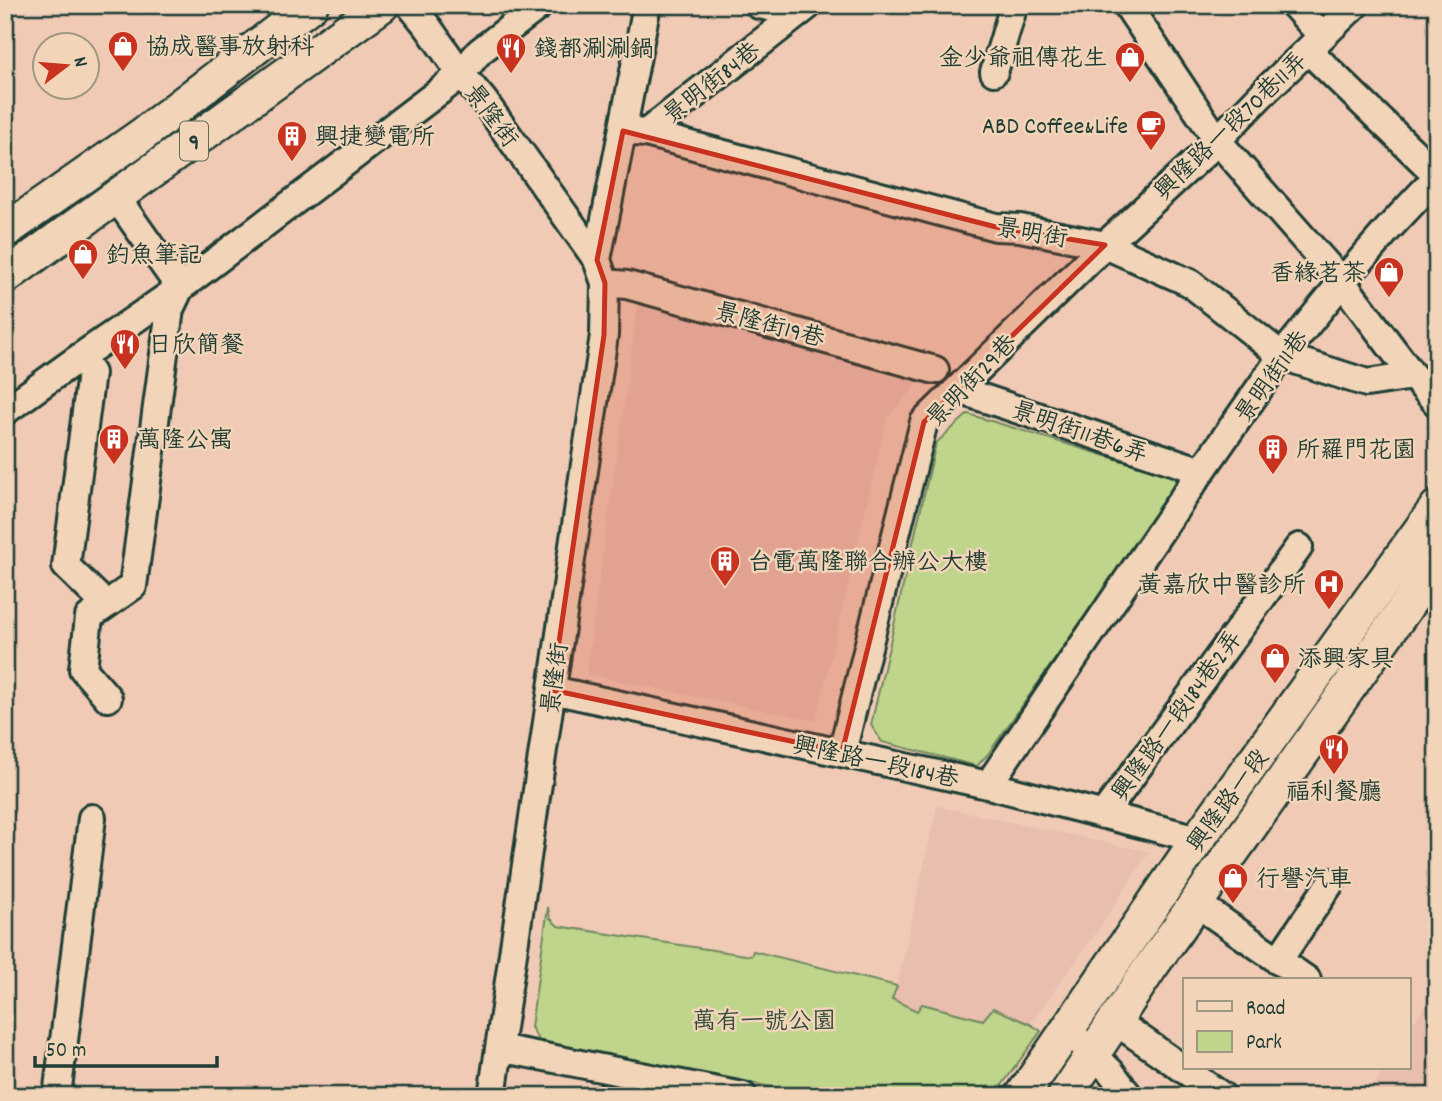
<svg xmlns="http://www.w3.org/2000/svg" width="1442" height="1101" font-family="Dekko,'LXGW WenKai TC',sans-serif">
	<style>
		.built { fill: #e9beaf }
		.green { fill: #bfd58b; stroke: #6f8960; stroke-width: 2 }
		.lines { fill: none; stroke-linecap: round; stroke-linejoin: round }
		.minor-casing { stroke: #1f3d34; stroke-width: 32 }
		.major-casing { stroke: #1f3d34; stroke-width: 38 }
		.minor { stroke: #f2d4b8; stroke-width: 26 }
		.major { stroke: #f2d4b8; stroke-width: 33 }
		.marked { fill: #c8321e; fill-opacity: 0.2; stroke: #c8321e; stroke-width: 5; stroke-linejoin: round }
		.labels { text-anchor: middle; stroke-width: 5; stroke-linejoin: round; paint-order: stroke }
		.shield { fill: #f2d4b8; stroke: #5e6a5c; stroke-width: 2 }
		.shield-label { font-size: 23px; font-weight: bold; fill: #1f3d34 }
		.poi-label { font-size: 24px; fill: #1f3d34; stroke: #f2d4b8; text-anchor: start }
		.street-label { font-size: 24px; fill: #1f3d34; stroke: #f2d4b8 }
		.park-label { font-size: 24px; fill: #2f4c3d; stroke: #f2d4b8 }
	</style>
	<rect width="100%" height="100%" fill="#f0cab5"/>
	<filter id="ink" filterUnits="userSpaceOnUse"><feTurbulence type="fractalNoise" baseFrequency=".0143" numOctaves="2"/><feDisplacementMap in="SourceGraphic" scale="14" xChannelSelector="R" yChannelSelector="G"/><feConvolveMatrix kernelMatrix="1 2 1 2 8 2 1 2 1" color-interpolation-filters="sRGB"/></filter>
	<g filter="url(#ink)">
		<path class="built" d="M638,304L918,383L887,418L816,721L586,674Z
			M937,806L1149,852L1097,932L1030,1024L993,1009L983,1020L922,1004L918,1012L892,999L897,986Z
			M1437,986V1096H1367L1385,1068H1409V1030Z"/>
		<path class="green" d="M968,414L1175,477L1177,486L988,754L977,766L882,742L871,725L936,443Z
			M548,907L550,918L558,926L751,956L753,951L897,986L892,999L917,1011L922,1004L983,1020L993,1008L1030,1024L1041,1031L994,1096H817L539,1041L531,1027Z"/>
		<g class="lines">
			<g class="minor-casing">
				<path id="minor" d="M410,5L428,27L461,74L484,101L597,260L605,283L604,335L492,1096
					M759,5L799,13
					M1127,5L1217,140L1342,282L1413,376L1437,403
					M1294,5L1322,36
					M1308,50L1437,175
					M994,72L1014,5
					M623,131L646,133L996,227L1020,228L1105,245L1190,283L1282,356L1367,383L1413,376
					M646,133L809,5
					M597,260L647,5
					M605,283L627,285L935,370
					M959,390L1202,471
					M5,411L80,357
					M106,605L133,586L170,309L180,288L441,90L461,74L479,52L540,5
					M552,690L988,785L1198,839
					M108,698L83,669L89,617L106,605L66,566L91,373L80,357L180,288L116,197
					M842,752L924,422L1105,245L1207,151L1266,90L1355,5
					M988,785L1187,492L1282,356L1342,282L1389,228L1437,177
					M1103,815L1299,547
					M1196,903L1307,980
					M1278,961L1331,882
					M1115,1021L1222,1096
					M1068,1030L1111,1072L1129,1096
					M499,1048L743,1096
					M57,1096L92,818"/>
			</g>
			<g class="major-casing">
				<path id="major" d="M5,231L142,135L311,5
					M5,277L382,5
					M1022,1096L1198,839L1437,507
					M1065,1096L1150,968L1437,563"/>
			</g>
			<use href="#minor" class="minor"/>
			<use href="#major" class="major"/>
		</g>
	</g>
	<path class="marked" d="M623,131L996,227L1105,245L924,422L842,752L552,690L604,335L605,283L597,260Z"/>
	<defs>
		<g id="shop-pin" transform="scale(1.575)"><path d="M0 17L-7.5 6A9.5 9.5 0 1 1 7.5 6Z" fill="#c8321e" stroke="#f2d4b8"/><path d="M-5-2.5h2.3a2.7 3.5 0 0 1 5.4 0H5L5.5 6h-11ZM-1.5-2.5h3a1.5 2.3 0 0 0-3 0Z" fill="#fff"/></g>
		<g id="restaurant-pin" transform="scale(1.575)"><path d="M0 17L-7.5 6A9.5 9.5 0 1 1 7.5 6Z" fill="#c8321e" stroke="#f2d4b8"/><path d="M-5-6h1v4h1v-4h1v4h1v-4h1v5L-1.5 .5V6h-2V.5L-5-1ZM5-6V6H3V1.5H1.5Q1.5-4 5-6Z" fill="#fff"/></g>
		<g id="cafe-pin" transform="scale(1.575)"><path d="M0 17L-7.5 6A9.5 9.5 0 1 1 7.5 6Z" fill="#c8321e" stroke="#f2d4b8"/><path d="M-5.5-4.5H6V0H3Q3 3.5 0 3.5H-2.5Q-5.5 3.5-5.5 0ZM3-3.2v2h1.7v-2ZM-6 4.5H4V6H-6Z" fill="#fff"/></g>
		<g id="building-pin" transform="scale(1.575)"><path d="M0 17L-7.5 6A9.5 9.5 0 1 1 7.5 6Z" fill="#c8321e" stroke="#f2d4b8"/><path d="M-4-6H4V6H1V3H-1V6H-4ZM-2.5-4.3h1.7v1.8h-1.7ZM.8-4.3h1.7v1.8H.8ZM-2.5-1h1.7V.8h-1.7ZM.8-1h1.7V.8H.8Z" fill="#fff"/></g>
		<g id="hospital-pin" transform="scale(1.575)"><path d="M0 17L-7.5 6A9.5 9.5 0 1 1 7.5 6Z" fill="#c8321e" stroke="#f2d4b8"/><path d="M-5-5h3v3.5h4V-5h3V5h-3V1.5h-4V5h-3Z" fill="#fff"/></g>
	</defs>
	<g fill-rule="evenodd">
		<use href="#shop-pin" x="123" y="46"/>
		<use href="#restaurant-pin" x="511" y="48"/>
		<use href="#shop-pin" x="1130" y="57"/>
		<use href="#cafe-pin" x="1151" y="125"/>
		<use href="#building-pin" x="292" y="136"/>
		<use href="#shop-pin" x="83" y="254"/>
		<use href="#shop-pin" x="1389" y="272"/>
		<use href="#restaurant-pin" x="125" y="344"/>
		<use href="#building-pin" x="114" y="439"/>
		<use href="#building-pin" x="1273" y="449"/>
		<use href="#building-pin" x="725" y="561"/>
		<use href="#hospital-pin" x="1329" y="584"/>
		<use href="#shop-pin" x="1275" y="658"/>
		<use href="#restaurant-pin" x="1334" y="749"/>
		<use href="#shop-pin" x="1233" y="878"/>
	</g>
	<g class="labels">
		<rect class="shield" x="180" y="121.5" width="28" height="39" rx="5"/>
		<g class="shield-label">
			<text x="194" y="149">9</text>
		</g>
		<g class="poi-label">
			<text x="146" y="54">協成醫事放射科</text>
			<text x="534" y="56">錢都涮涮鍋</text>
			<text x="1107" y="65" text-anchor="end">金少爺祖傳花生</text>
			<text x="1128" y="133" text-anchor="end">ABD Coffee&amp;Life</text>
			<text x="315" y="144">興捷變電所</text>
			<text x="106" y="262">釣魚筆記</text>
			<text x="1366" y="280" text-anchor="end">香緣茗茶</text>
			<text x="148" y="352">日欣簡餐</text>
			<text x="137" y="447">萬隆公寓</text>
			<text x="1296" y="457">所羅門花園</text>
			<text x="748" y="569">台電萬隆聯合辦公大樓</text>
			<text x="1306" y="592" text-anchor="end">黃嘉欣中醫診所</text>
			<text x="1298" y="666">添興家具</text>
			<text x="1334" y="799" text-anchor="middle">福利餐廳</text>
			<text x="1256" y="886">行譽汽車</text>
		</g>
		<g class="street-label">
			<text transform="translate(711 82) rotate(-38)" y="8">景明街84巷</text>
			<text transform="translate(492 115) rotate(53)" y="8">景隆街</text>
			<text transform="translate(1230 125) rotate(-44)" y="8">興隆路一段70巷11弄</text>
			<text transform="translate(1032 232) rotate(10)" y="8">景明街</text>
			<text transform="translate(770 324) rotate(15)" y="8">景隆街19巷</text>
			<text transform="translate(1271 376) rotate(-54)" y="8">景明街11巷</text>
			<text transform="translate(971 380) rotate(-46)" y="8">景明街29巷</text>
			<text transform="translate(1080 431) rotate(19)" y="8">景明街11巷6弄</text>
			<text transform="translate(554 678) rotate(-82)" y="8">景隆街</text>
			<text transform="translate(1176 715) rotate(-54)" y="8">興隆路一段184巷2弄</text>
			<text transform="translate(876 761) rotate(12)" y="8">興隆路一段184巷</text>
			<text transform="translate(1227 800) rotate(-54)" y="8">興隆路一段</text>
		</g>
		<g class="park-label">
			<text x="764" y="1028">萬有一號公園</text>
		</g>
	</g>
	<rect width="1442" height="1101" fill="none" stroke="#f2d4b8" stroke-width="28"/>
	<rect x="14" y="14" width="1414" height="1073" fill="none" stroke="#1f3d34" stroke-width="2.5" filter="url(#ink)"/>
	<rect x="1183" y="978" width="228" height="91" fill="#f2d4b8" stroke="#9e9883" stroke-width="2"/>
	<rect x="1197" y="1001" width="35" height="10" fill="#f2d4b8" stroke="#9e9883" stroke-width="2"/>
	<text x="1246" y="1014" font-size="21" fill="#1f3d34">Road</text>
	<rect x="1197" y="1031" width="35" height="21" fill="#bfd58b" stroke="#9e9883" stroke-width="2"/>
	<text x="1246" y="1048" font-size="21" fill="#1f3d34">Park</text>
	<g transform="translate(66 66) rotate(74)"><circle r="33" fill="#f2d4b8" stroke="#9e9883" stroke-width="2"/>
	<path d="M0-5L12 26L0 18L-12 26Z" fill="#c8321e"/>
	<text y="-10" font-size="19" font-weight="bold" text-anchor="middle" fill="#1f3d34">N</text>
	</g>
	<path d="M35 1056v10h182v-10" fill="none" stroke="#1f3d34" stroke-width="3.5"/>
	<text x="46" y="1056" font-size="21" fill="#1f3d34" stroke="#f2d4b8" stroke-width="5" paint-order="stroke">50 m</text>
</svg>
